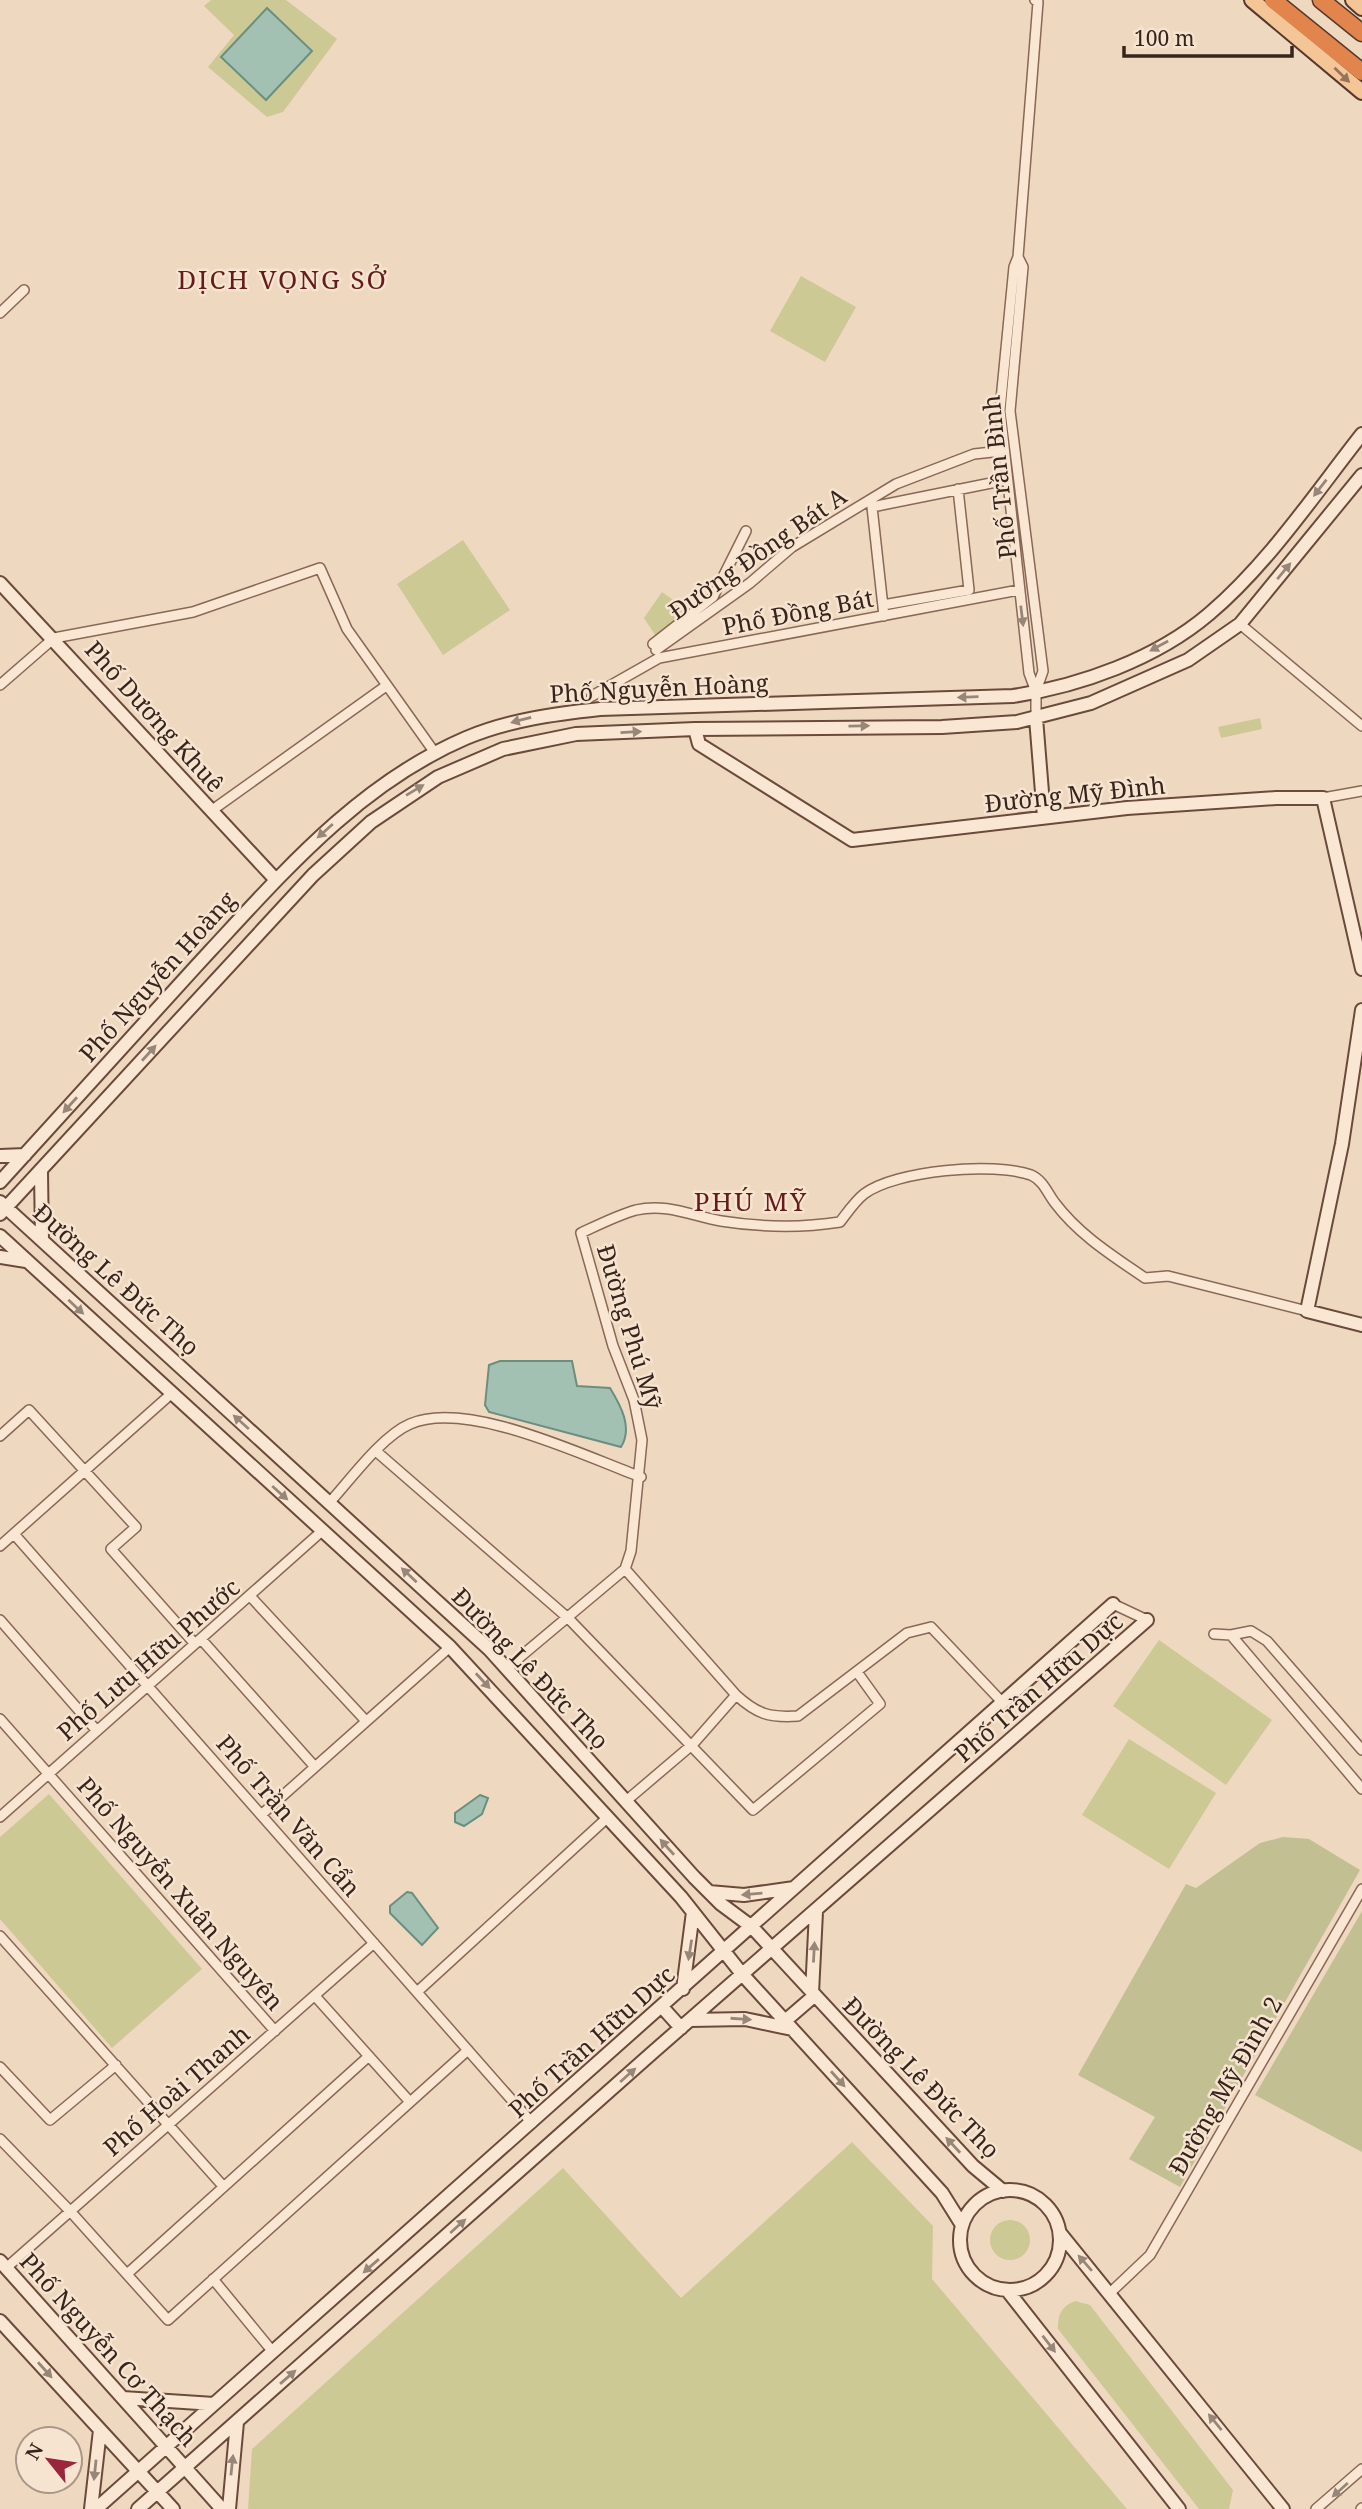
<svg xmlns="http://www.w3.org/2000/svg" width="1362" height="2509" font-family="'Noto Serif',serif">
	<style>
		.green { fill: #cdc994 }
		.cemetery { fill: #c2bf93 }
		.water { fill: #a3c1b3; stroke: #6a8f7f; stroke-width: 2 }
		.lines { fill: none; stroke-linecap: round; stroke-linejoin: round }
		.street-casing { stroke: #886857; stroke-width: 12 }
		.secondary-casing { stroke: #6a4a3b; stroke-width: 16 }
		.primary-casing { stroke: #56382c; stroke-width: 18 }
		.highway-casing { stroke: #56382c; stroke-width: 19 }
		.street { stroke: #fae7d3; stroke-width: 9 }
		.secondary { stroke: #fae7d3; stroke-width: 12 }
		.primary { stroke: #f4c596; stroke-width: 14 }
		.highway { stroke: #e1854d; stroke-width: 16 }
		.oneway { fill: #967459 }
		.oneway2 { fill: #988678 }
		.labels { text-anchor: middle; stroke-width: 5; stroke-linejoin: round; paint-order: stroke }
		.street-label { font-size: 24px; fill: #37241c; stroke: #f6e4d0 }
		.neighbourhood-label { font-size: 26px; letter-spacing: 2px; fill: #651c1a; stroke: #f6e4d0 }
	</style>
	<rect width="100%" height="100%" fill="#efd8c0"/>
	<path class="green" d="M211,0H286L337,39L283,112L267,117L208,67L234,35L204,6Z
		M801,276L856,307L825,362L770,331Z
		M463,540L510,610L443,655L397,584Z
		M662,592L689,611L657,638L644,618Z
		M1260,718L1262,729L1221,738L1218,727Z
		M1159,1640L1272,1720L1226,1785L1113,1706Z
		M1129,1739L1216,1793L1169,1869L1082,1815Z
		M49,1794L202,1969L112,2048L0,1919V1837Z
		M852,2142L933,2226L932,2279L1127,2509H248L252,2449L563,2168L681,2298Z
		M990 2240a20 20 0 1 1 40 0a20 20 0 1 1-40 0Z
		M1075,2301L1090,2305L1233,2490L1229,2509H1199L1058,2329C1058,2314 1061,2307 1075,2301Z"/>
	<path class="cemetery" d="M1283,1837L1309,1839L1360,1870L1180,2187L1129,2159L1155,2117L1078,2075L1186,1884L1196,1888L1260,1843Z
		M1362,1911V2152L1255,2095Z"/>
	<path class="water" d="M267,8L312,51L266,100L221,57Z
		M500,1361H572L577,1386L610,1388C621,1406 633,1428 621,1447L489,1412L485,1405L489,1365Z
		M480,1795L488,1798L482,1814L464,1826L455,1822V1813Z
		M407,1892L412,1893L438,1928L422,1945L390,1913V1906Z"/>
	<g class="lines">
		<g class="street-casing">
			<path id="street" d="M1035,0L1038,2L1018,257L1014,267L1000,410L1029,673L1036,692V718
				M1018,257L1023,267L1010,411L1043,671L1036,691
				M0,313L24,290
				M883,605L969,590L958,489
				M884,616L872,507L1006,480
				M1240,624L1362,726
				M653,644L713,597L746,531
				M656,650L750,583L792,547L896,484L974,454L1002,451
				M0,685L54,638L193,612L320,568L347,629L435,753
				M592,696L659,658L1019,590
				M1323,798L1362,791
				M211,811L386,686
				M0,1436L29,1410L136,1527L111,1549L195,1644
				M377,1452L568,1618L753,1810L880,1704L857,1672
				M330,1502C351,1479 382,1436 410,1424C467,1399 584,1456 641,1477
				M14,1534L532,2123
				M0,1546L171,1394
				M625,1569L736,1695L693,1744L626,1801
				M250,1596L366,1721
				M1113,1604L1147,1620
				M0,1620L97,1731
				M1214,1634L1231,1635L1251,1631L1267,1641L1362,1750
				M1231,1635L1362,1789
				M201,1639L315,1767
				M507,1668L625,1569L631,1551L642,1440L634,1400L613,1346L581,1233C598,1225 618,1215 636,1210C667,1203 692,1216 721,1221C759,1227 802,1228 840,1222C847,1213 855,1201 864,1194C896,1170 994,1162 1031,1175C1043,1180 1048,1194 1055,1203C1079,1235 1113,1256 1145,1278L1168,1276L1307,1311
				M736,1695C757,1714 769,1718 798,1716L907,1633L931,1627L1002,1702
				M0,1719L275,2031
				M261,1815L450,1647
				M0,1817L322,1531
				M0,1936L223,2186
				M417,1992L607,1818
				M315,1996L410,2102
				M0,2067L50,2120L116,2065
				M0,2139L70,2211L168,2320L468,2050
				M6,2268L374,1943
				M127,2274L369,2056
				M213,2279L273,2352
				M1111,2292L1150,2255L1362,1889
				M1316,2509L1362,2469
				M1361,2509L1362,2508"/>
		</g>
		<g class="secondary-casing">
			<path id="secondary" d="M0,583L276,880
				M1036,718L1044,817
				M695,729L699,744L852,840L1127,808L1276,798H1323L1362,969
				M1362,1010L1342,1144L1307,1311L1362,1325
				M0,1156L25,1155
				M41,1172L42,1240
				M0,1182C70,1105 140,1027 211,950C287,868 361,783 466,738C509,720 554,714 600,709L1013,696C1080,686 1156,659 1209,614C1268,564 1314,495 1362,434
				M0,1202L489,1649L694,1877L721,1904L752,1927L973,2166L1003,2191
				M0,1214L313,875L371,822L438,777L503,749L576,734L695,729L942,727L1017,722L1091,703L1188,660L1240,624L1362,475
				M0,1236L450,1647L681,1897L742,1974L942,2193L962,2225
				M0,1257L26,1261
				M709,1892L744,1895L794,1888
				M683,1989L693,1912
				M812,1993L816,1912
				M663,2008L681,2028
				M690,2020L745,2019L792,2029
				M785,2021L814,1996
				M960 2240a50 50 0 1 1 100 0a50 50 0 1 1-100 0Z
				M1060,2233L1283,2509
				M0,2261L222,2509
				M1007,2290L1179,2509
				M0,2321L173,2509
				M123,2398L214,2404
				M91,2509L100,2430
				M96,2509L1113,1604
				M138,2509L652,2053L1147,1620
				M229,2509L237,2422"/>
		</g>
		<g class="primary-casing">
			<path id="primary" d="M1252,0L1362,92
				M1353,0L1362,8"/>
		</g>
		<g class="highway-casing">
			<path id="highway" d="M1273,0L1362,72
				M1321,0L1362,33"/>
		</g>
		<use href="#street" class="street"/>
		<use href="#secondary" class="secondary"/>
		<use href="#primary" class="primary"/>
		<use href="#highway" class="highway"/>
	</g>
	<defs><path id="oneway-solid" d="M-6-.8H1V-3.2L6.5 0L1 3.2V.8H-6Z" transform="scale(1.75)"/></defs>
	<use class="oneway" href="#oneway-solid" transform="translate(1342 75) rotate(44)"/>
	<g class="oneway2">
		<use href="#oneway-solid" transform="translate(1320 488) rotate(128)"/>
		<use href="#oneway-solid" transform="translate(1284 571) rotate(-50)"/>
		<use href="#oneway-solid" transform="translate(1022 616) rotate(83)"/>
		<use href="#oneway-solid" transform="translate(1159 646) rotate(151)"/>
		<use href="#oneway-solid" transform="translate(968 697) rotate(178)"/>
		<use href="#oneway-solid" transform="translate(521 720) rotate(165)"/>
		<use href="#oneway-solid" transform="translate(859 726) rotate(-1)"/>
		<use href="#oneway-solid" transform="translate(631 732) rotate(-3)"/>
		<use href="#oneway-solid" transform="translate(415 790) rotate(-31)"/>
		<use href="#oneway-solid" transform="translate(325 831) rotate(138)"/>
		<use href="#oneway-solid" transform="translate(149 1053) rotate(-48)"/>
		<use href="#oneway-solid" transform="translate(70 1105) rotate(132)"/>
		<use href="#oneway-solid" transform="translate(76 1307) rotate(43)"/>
		<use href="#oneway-solid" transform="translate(241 1422) rotate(-138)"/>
		<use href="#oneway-solid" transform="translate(280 1493) rotate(42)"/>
		<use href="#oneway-solid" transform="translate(409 1575) rotate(-137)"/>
		<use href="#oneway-solid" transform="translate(483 1681) rotate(47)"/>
		<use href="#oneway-solid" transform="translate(667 1847) rotate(-132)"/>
		<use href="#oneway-solid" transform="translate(752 1894) rotate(175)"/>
		<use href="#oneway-solid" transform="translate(690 1950) rotate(99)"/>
		<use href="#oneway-solid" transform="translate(814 1952) rotate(-87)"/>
		<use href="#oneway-solid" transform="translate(741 2019) rotate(4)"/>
		<use href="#oneway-solid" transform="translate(628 2075) rotate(-42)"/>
		<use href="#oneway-solid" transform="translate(838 2079) rotate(48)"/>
		<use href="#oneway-solid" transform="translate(953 2145) rotate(-133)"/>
		<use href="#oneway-solid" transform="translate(458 2226) rotate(-42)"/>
		<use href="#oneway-solid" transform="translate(1085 2263) rotate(-131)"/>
		<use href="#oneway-solid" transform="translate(371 2266) rotate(139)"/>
		<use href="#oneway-solid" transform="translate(1049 2344) rotate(52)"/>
		<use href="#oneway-solid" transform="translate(45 2370) rotate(48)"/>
		<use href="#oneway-solid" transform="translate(288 2377) rotate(-41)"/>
		<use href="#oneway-solid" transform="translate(1215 2422) rotate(-129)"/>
		<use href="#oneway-solid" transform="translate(232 2465) rotate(-84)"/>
		<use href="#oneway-solid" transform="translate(95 2470) rotate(96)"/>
		<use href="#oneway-solid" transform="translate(1340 2490) rotate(138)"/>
	</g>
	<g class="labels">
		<g class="street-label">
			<text transform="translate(1000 477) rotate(-96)" y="8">Phố Trần Bình</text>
			<text transform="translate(758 554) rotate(-35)" y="8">Đường Đồng Bát A</text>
			<text transform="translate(798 613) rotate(-11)" y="8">Phố Đồng Bát</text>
			<text transform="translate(659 689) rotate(-3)" y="8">Phố Nguyễn Hoàng</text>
			<text transform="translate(154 717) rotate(48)" y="8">Phố Dương Khuê</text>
			<text transform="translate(1075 795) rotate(-6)" y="8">Đường Mỹ Đình</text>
			<text transform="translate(158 977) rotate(-48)" y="8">Phố Nguyễn Hoàng</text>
			<text transform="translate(116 1280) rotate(42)" y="8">Đường Lê Đức Thọ</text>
			<text transform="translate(629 1327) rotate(73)" y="8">Đường Phú Mỹ</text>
			<text transform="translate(149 1660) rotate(-41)" y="8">Phố Lưu Hữu Phước</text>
			<text transform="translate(530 1669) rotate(46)" y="8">Đường Lê Đức Thọ</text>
			<text transform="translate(1039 1688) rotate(-41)" y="8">Phố Trần Hữu Dực</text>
			<text transform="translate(288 1816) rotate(49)" y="8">Phố Trần Văn Cẩn</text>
			<text transform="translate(180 1894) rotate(49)" y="8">Phố Nguyễn Xuân Nguyên</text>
			<text transform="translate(592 2042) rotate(-42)" y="8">Phố Trần Hữu Dực</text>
			<text transform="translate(921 2078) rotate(46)" y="8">Đường Lê Đức Thọ</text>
			<text transform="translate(1226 2086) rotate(-60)" y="8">Đường Mỹ Đình 2</text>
			<text transform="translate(177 2091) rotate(-41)" y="8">Phố Hoài Thanh</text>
			<text transform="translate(108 2350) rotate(48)" y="8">Phố Nguyễn Cơ Thạch</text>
		</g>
		<g class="neighbourhood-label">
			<text x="283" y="289">DỊCH VỌNG SỞ</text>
			<text x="751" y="1211">PHÚ MỸ</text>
		</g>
	</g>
	<g transform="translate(49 2460) rotate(300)"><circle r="33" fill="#f6e4d0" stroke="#aa9788" stroke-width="2"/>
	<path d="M0-5L12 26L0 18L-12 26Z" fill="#99263c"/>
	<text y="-10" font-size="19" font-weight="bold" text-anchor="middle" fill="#37241c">N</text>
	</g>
	<path d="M1124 46v10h168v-10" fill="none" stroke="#37241c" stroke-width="3.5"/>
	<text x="1134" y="46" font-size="21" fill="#37241c" stroke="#f6e4d0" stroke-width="5" paint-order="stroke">100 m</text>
</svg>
